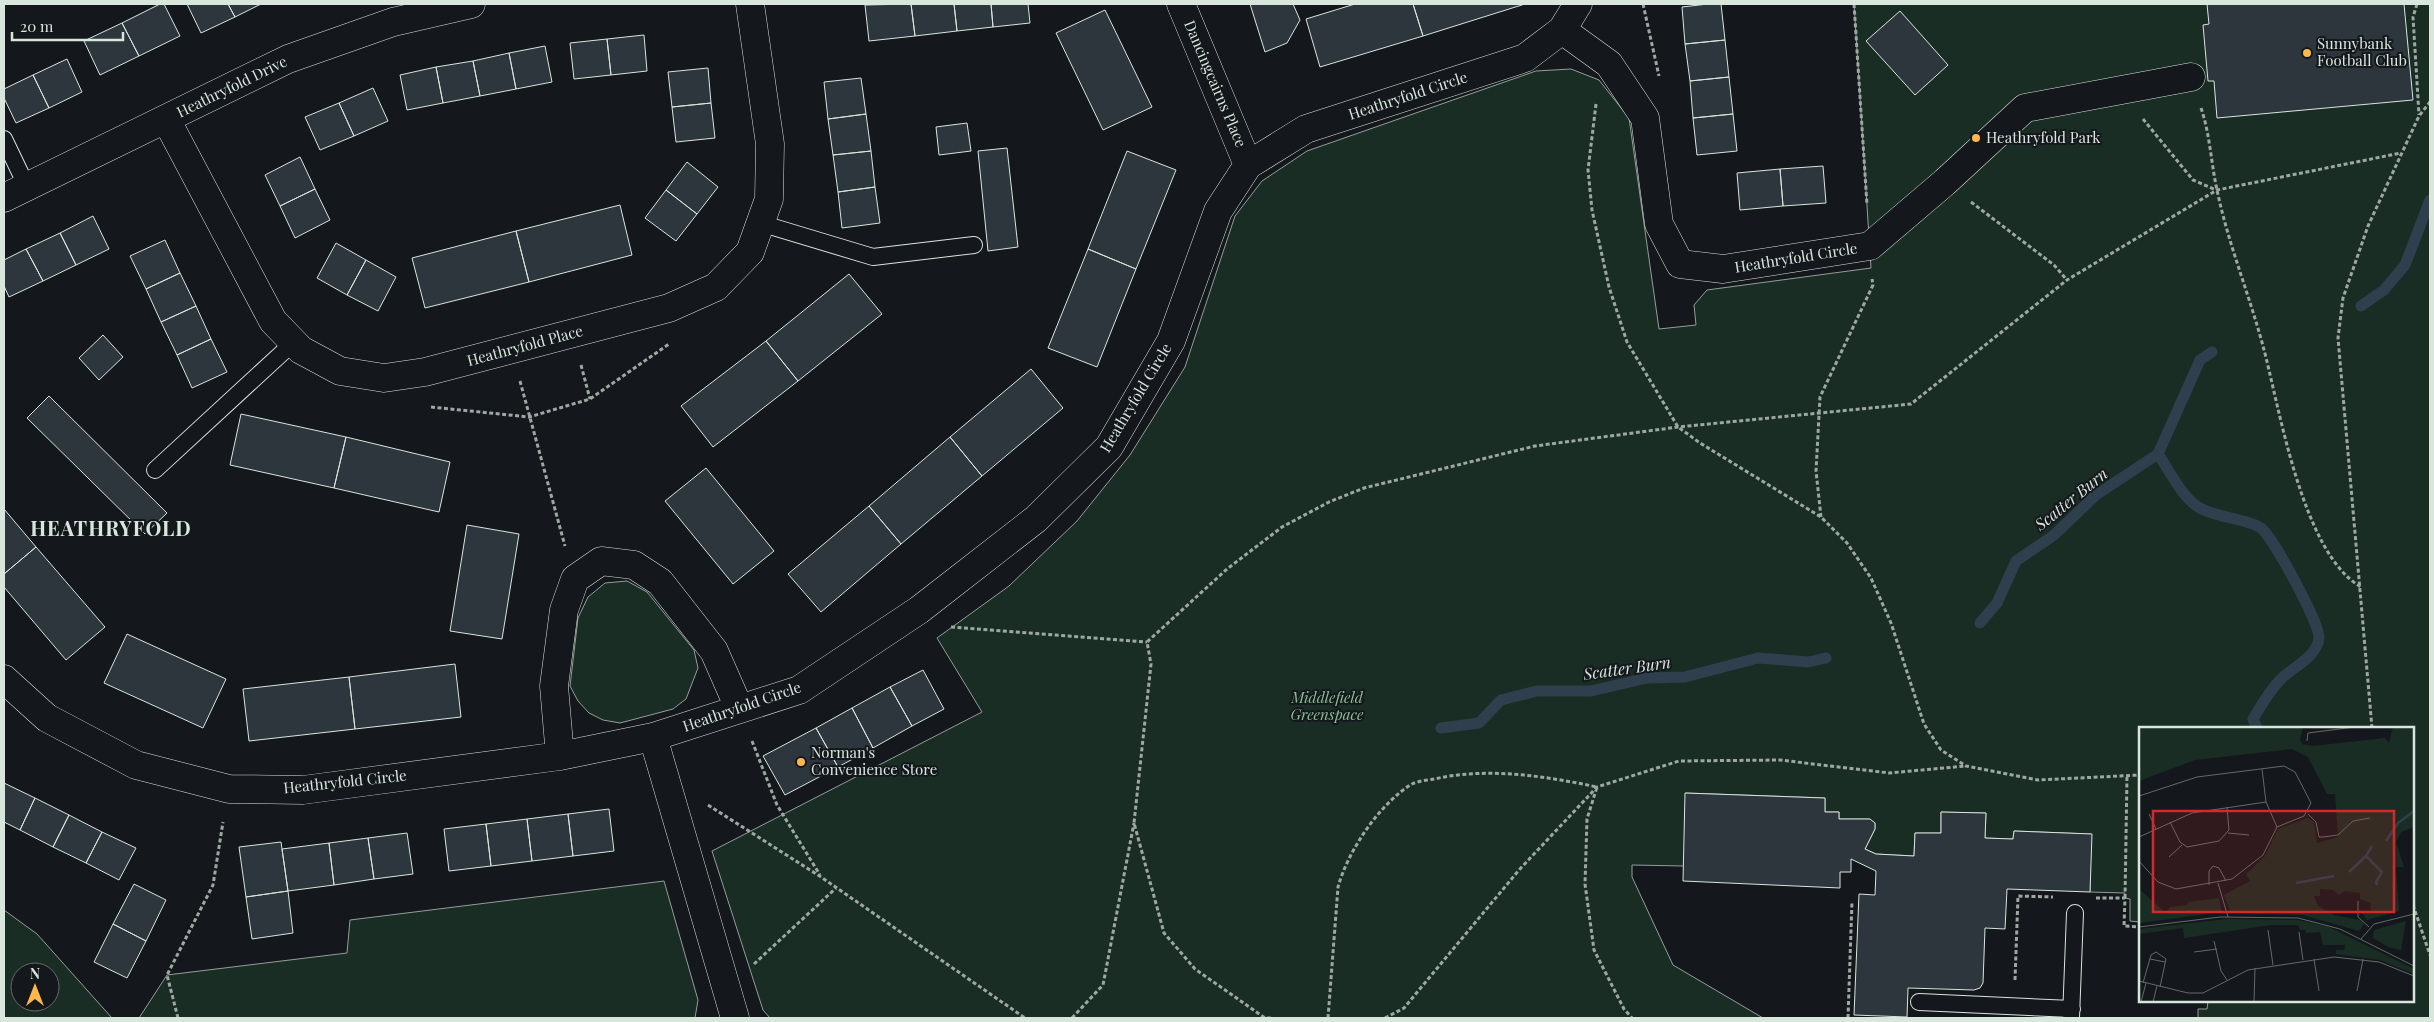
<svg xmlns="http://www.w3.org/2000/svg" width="2434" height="1022" font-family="'Playfair Display',serif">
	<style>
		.green { fill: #1a2d24; stroke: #939e99; fill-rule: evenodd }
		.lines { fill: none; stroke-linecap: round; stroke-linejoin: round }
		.stream { stroke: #2f3f4d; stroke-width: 11 }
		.building { fill: #2c363c; stroke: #d8e6dc }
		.service-casing { stroke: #d8e6dc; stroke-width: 18 }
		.minor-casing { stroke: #d8e6dc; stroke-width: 29 }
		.path { stroke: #9da8a2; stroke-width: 3; stroke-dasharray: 4 2.5; stroke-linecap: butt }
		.service { stroke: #14181c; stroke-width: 16 }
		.minor { stroke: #14181c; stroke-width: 28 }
		.poi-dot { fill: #ffb74d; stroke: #14181c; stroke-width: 2 }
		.labels { text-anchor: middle; stroke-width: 4; stroke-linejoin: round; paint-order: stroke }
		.poi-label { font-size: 15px; fill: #d8e6dc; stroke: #14181c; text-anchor: start }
		.street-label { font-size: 15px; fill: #d8e6dc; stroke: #14181c }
		.park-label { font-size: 15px; font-style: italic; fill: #8ac095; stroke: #14181c }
		.water-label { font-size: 16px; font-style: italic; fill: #d8e6dc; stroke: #14181c }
		.district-label { font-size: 20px; font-weight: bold; letter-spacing: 1px; fill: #d8e6dc; stroke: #14181c }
		.inset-river { fill: none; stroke: #2f3f4d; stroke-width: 2.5 }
		.inset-road { fill: none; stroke: #626a69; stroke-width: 1 }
		.view { fill: #d62828; fill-opacity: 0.15; stroke: #d62828; stroke-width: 2.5 }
		.inset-edge { fill: none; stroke: #d8e6dc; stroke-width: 2.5 }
	</style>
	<rect width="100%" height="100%" fill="#14181c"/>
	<path class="green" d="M1854,4H2430V1018H2198V1009H2207L2208,1001H2413V728H2140V922L2130,921V899L2125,898V893L2090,892L2091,834L2014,831L2013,839L1985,838L1986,813L1941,812V833H1915L1914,856L1876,854L1865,849L1875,829V823L1869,819H1839V812H1825V798L1686,793L1684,866L1632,865V877L1673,965L1763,1018H770L763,1010L712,851L982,712L937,638L1009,586L1077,521L1130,455L1185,367L1235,216L1262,181L1307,151L1536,71L1571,69L1599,80L1629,118L1659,329L1696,325L1694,305L1707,290L1871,268Z
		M627,581L647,592L694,650L698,668L686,699L673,709L620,723L603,720L589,713L578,701L570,686L578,618L588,597L605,583Z
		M664,881L698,1000L695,1018H139L167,975L347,953L350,920Z
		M4,910L37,934L112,1018H4ZM20,972H50V1002H20Z"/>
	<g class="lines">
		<path class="stream" d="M2361,306L2384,290L2405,265L2430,200
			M2158,454C2170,471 2182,498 2200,508C2214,517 2249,519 2261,528C2273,537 2320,624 2319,638C2317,657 2293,667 2281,679C2269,691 2262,704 2253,719L2257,728
			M1980,623L1997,603L2016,561L2054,535L2096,495L2158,454L2200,360L2212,352
			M1441,728L1479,723L1501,700L1537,691H1591L1647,678L1685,677L1758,658L1808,662L1826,658"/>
	</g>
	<path class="building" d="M160,4H164L180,36L139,56L122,23Z
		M187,4H228L235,17L201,33Z
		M228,4H261L235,17Z
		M911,4L915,36L869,41L865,5Z
		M911,4H954L957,31L915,36Z
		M954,4H991L993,27L957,31Z
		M991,4H1028L1030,23L993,27Z
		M1250,4H1293L1300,20L1287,43L1265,52Z
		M1355,4H1413L1423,36L1320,67L1306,19Z
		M1413,4H1525L1423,36Z
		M1708,4H1721L1725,40L1685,44L1682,7Z
		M2207,4H2404L2413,100L2217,118L2214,81H2208L2203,25L2209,24Z
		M1105,10L1152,107L1103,130L1056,33Z
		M1900,11L1948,65L1915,95L1866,41Z
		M122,23L139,56L100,75L84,41Z
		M644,35L647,71L611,75L607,39Z
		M607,39L611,75L574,79L570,43Z
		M1725,40L1729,77L1690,81L1685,44Z
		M545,46L552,82L516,89L509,53Z
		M509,53L516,89L480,96L473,61Z
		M67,59L82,92L49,108L33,75Z
		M473,61L480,96L443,103L436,67Z
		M436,67L443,103L407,110L400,75Z
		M708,68L711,103L672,107L668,72Z
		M33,75L49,108L16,123L4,98V89Z
		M1729,77L1733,114L1693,118L1690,81Z
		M861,78L866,114L828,119L824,82Z
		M373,88L388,121L354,136L339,103Z
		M339,103L354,136L320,150L305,117Z
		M711,103L715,138L676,142L672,107Z
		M866,114L871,151L833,155L828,119Z
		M1733,114L1737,151L1697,155L1693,118Z
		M967,123L971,151L939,155L936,127Z
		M1007,148L1018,247L988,251L978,151Z
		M871,151L875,187L838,192L833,155Z
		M1127,151L1176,170L1136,269L1088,249Z
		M300,157L315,189L280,206L265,175Z
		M687,162L718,187L697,214L666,190Z
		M1823,166L1826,203L1783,206L1780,169Z
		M1780,169L1783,206L1740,210L1737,173Z
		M875,187L880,223L842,228L838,192Z
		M315,189L330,220L295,238L280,206Z
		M666,190L697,214L676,241L645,218Z
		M620,205L632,255L529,282L516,231Z
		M93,216L109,249L76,265L60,233Z
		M516,231L529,282L425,308L412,258Z
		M60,233L76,265L43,281L26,249Z
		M165,240L180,273L146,289L130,256Z
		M336,243L366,260L347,295L317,278Z
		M26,249L43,281L9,297L4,286V260Z
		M1088,249L1136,269L1097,367L1048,348Z
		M366,260L396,277L378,311L347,295Z
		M180,273L196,306L161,322L146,289Z
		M849,274L882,314L798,381L766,341Z
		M196,306L211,339L177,355L161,322Z
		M103,335L123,357L99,380L79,358Z
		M211,339L227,372L192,388L177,355Z
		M766,341L798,381L713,447L681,406Z
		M1031,369L1063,408L982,476L950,437Z
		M49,396L167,513L145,534L27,418Z
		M241,414L346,437L334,488L230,465Z
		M346,437L450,462L439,512L334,488Z
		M950,437L982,476L901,544L869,506Z
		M706,468L774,551L733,584L665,501Z
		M869,506L901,544L821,612L788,574Z
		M4,509L36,547L4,574Z
		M467,525L519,534L502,639L450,631Z
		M36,547L105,627L66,660L4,587V574Z
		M127,634L226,679L203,728L104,683Z
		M455,664L461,717L355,729L349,677Z
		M923,670L944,709L912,726L890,687Z
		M349,677L355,729L249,741L243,689Z
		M890,687L912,726L873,748L852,708Z
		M852,708L873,748L838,767L816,728Z
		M816,728L838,767L785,795L763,756Z
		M4,783L35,798L20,830L4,822Z
		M1685,793L1825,798V812H1839V819H1870L1875,823V829L1865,849L1876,854L1914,856L1915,833H1941V812L1986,813L1985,838L2013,839L2014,831L2092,834L2090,892L2007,889L2005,929L1985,928L1983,983L1980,988L1974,990L1908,988L1907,1017L1854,1015L1859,894L1875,895L1876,871L1851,859V872H1840V888L1683,881Z
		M35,798L69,815L53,847L20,830Z
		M609,809L614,851L573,856L568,814Z
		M568,814L573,856L532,861L527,819Z
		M69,815L102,832L86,863L53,847Z
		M527,819L532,861L491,866L486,824Z
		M486,824L491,866L449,871L444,829Z
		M102,832L136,848L119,880L86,863Z
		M407,833L413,874L374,879L368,838Z
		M368,838L374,879L334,885L329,843Z
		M281,842L288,891L246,897L239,847Z
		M329,843L334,885L288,891L282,849Z
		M134,884L166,900L146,941L113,924Z
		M288,891L293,933L252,939L246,897Z
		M113,924L146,941L127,978L94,962Z"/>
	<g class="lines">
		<g class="service-casing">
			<path id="service" d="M4,139L27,187
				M760,223L873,257L974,245
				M155,470L294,342
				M1919,1002L2072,1009
				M2071,1018L2075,913"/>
		</g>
		<g class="minor-casing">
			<path id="minor" d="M1181,4L1248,165
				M1562,30L1609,64L1645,118L1659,224L1680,264L1723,269L1870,246L1945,182L2025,108L2191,77
				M166,119L273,321L301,350L340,371L384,378L425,372L669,308L716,287L750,252L769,199L770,144L750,4
				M4,198L288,59L393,22L471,4
				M4,679L47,718L136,765L229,789L303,790L560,756L653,737L799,690L919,610L1036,519L1109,447L1171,341L1218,211L1248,165L1306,129L1525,58L1562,30L1578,4
				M653,737L735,1018
				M560,756L554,686L564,610L575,579L601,561L634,565L660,582L714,651L739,708"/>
		</g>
		<path class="path" d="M1643,4L1659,76
			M1854,4L1867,205
			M2417,4L2413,17L2419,115
			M1596,104L1588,170L1592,210L1609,287L1627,342L1678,427L1700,443L1821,517L1847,543L1871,578L1891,623L1924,724L1941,750L1966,766L2038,780L2140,775
			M2201,108C2210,134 2211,163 2217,190C2228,243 2249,294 2263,346C2280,409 2302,553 2361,587
			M2143,119L2193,180L2216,190
			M1971,202L2054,265L2067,280
			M581,365L590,399
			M520,381L565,546
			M431,407L529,417L590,399L669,344
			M1821,517L1816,471L1820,397L1873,285L1872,279
			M951,627L1147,642
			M2372,728L2338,338L2343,298L2368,226L2419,116L2430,102
			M752,741L777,805L820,875
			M708,805L821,877L1025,1018
			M2096,898H2125L2124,926L2140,927
			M2125,898L2127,776
			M2413,905L2430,955
			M754,964L836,888
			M2015,980L2018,896L2053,897
			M178,1018L167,975L213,885L223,822
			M1072,1018L1103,985L1134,823
			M1271,1018H1265L1195,969L1164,933L1134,823L1151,664L1147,642L1227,569L1282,527L1329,502L1364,488L1535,446L1678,427L1911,404L2067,280L2217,190L2401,153
			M1328,1018L1338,887C1348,851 1379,804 1412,784C1418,781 1428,780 1434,779C1487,767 1545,776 1597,787L1587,819L1585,884L1594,950L1624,1009L1632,1018
			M1385,1018L1404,1008L1519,870L1597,787L1679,761L1780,760L1889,773L1966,766
			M1848,1018L1852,901"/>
		<use href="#service" class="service"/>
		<use href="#minor" class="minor"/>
	</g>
	<g class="poi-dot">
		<circle cx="2307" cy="53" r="5"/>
		<circle cx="1976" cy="138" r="5"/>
		<circle cx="801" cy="762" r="5"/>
	</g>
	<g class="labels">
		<g class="poi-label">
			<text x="2317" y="49">Sunnybank<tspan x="2317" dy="17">Football Club</tspan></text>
			<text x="1986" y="143">Heathryfold Park</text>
			<text x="811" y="758">Norman's<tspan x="811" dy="17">Convenience Store</tspan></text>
		</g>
		<g class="street-label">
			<text transform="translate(1215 84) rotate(67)" y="5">Dancingcairns Place</text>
			<text transform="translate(232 87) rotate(-26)" y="5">Heathryfold Drive</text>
			<text transform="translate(1408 96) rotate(-18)" y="5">Heathryfold Circle</text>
			<text transform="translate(1796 258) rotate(-9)" y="5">Heathryfold Circle</text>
			<text transform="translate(525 346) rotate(-15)" y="5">Heathryfold Place</text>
			<text transform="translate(1136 398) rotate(-59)" y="5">Heathryfold Circle</text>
			<text transform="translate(742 707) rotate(-19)" y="5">Heathryfold Circle</text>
			<text transform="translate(345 782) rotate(-6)" y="5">Heathryfold Circle</text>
		</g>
		<g class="park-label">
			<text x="1327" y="703">Middlefield<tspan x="1327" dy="17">Greenspace</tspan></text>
		</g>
		<g class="water-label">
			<text transform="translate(2071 499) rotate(-39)" y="6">Scatter Burn</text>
			<text transform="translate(1627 668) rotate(-8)" y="6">Scatter Burn</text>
		</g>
		<g class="district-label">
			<text x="111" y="536">HEATHRYFOLD</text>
		</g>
	</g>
	<g transform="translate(2139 727)">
		<rect width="275" height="275" fill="#14181c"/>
		<path d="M0,0H164L161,12L163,17L174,19L246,11L250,16L254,0H275V100L262,105L257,115L265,140H257L260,184L228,193L222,185H231L232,176L221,172V166L206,164L200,168L194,163L181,162V169H175L179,179L195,188L221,193L225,197L220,204L163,188L92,186L85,168L111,154L107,147L126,129L139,102L169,91L175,95L178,116L199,110L196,67H188L169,30L153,22L56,33L0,54ZM0,162L27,186L31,180L48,178L49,175L80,171L83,185L0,196ZM88,192L159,193L190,200L275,242V247L241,233L197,227V223H205L206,218H184L181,205L167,206V203H161L159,198H132L45,211L44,201L0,207V202ZM267,194L262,223L252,221L234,211L235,203Z" fill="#1a2d24"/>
		<path class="inset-river" d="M247,114L259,96L275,84M227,129L243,145L237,155L238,158M210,145L227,129L233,119M157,156L195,149"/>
		<path class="inset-road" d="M168,14L169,6L216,0M123,42L127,75L138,100M0,69L58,50L145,39L156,45L172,76L165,89L138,100L124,128L93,152L37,162L19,155L0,134M10,87L17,102M169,87L177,95L180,110H184L199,108L214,94L231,91M31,95L41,115L48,120L80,114L90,103L88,80M89,106L110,108M0,110L53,86L127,75M30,130L43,118M79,156L89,190M70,158V144L74,139L80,141L87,154M219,174V190L230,200M0,200L81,190L159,191L201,202L275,239M129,203L134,238M160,205L164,233M222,212L235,197L275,187M75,214L82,244L88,253M55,225L78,222M11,232L26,235M175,232L180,264M0,254L49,266H64L109,243L195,230L240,235L275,249M4,256L12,228L17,225L27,232L21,260M218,264L224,232M2,275L7,256M14,275L18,259M115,275L116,241"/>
		<path class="view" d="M14,84H255V185H14Z"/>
		<rect width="275" height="275" class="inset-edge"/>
	</g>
	<rect width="2434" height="1022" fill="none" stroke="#d8e6dc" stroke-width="10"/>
	<g transform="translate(35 987)"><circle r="24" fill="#14181c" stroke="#626a69"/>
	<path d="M0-4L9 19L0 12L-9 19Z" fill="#ffb74d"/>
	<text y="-8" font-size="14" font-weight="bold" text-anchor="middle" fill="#d8e6dc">N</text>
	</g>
	<path d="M12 32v8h111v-8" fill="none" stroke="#d8e6dc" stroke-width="2.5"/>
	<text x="20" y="32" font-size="15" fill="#d8e6dc" stroke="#14181c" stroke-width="4" paint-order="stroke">20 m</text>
</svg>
